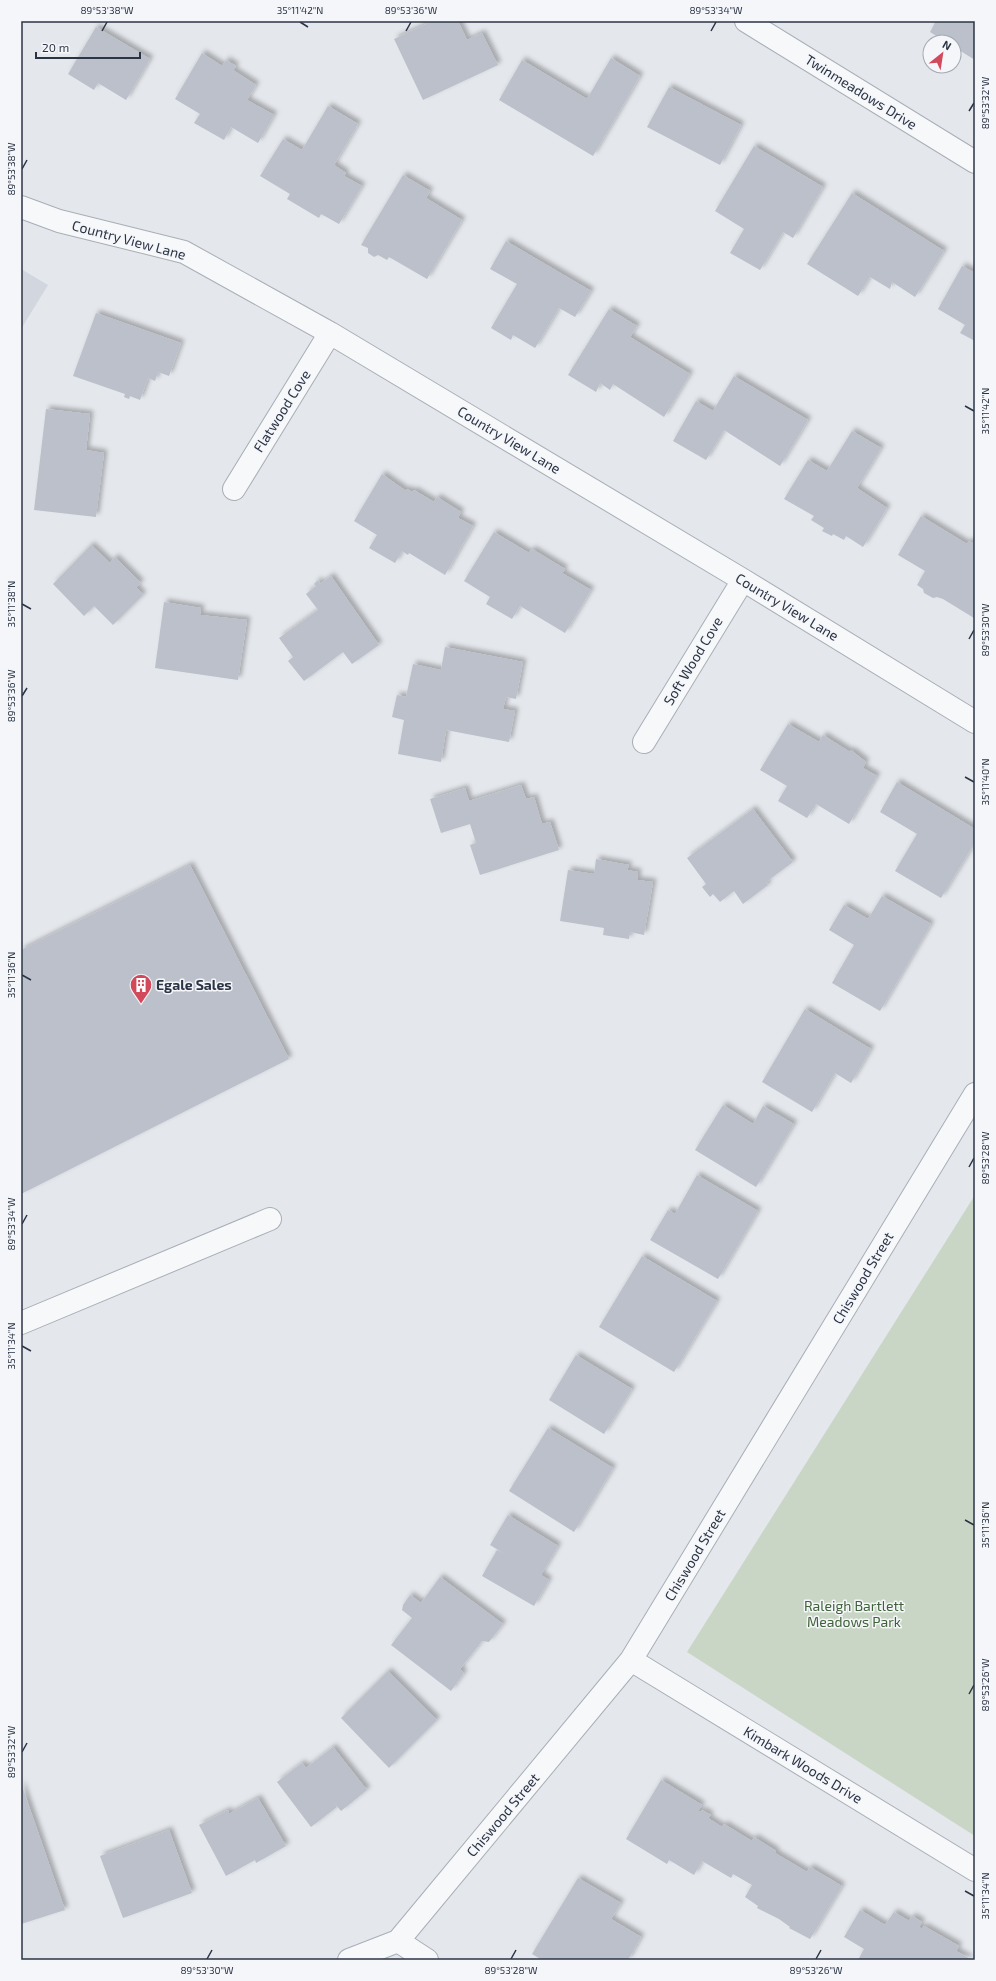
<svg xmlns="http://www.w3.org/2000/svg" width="996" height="1981" font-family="'Exo 2',sans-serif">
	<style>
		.built { fill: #d2d6de }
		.green { fill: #c9d6c5 }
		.building { fill: #bbc0ca; filter: url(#shadow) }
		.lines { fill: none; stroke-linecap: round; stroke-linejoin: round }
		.minor-casing { stroke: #a9aeb7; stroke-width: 24 }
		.minor { stroke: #f7f8fa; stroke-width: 22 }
		.ticks { fill: none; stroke: #2b3445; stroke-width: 1.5 }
		.labels { text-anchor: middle; stroke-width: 3; stroke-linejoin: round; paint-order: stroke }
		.street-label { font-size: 14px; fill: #2b3445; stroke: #f4f6f9 }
		.poi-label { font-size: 14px; font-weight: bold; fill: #2b3445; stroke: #f4f6f9; text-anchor: start }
		.park-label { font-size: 14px; fill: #3f6138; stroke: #f4f6f9 }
		.neatline { fill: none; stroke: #2b3445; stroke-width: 1.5 }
		.ticks-label { font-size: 10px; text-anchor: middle; fill: #2b3445 }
	</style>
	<defs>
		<filter id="shadow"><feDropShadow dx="3.5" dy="-3.5" stdDeviation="2" flood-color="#0004"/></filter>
	</defs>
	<rect width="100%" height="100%" fill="#e4e7ec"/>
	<path class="built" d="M21,269L48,285L21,329Z"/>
	<path class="green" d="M975,1195V1836L687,1652Z"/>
	<path class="building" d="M433,21H458L467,40L482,33L498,65L423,100L394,39Z
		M936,21H975V60L954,47V42H946L930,32Z
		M96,27L150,59L126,100L98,83L94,90L68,74Z
		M202,53L222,66L226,60L236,66L233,70L256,85L247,100L274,115L258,143L231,127L224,140L194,123L200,114L175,99Z
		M611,58L640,76L593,156L499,100L522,60L587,99Z
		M669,87L741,125L720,165L647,127Z
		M328,106L358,124L334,165L346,173L344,176L362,186L339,224L321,214L319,218L287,199L290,194L260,176L283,139L302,150Z
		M754,146L823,187L793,238L783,232L760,270L730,253L744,229L715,211Z
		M403,175L430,191L426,198L462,220L427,279L389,257L387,260L378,255L374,257L368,253V248L361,245Z
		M852,193L944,251L915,297L892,282L890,289L870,277L858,296L807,264Z
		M506,241L591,291L575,317L559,308L535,348L513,335L511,340L491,328L517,284L490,269Z
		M962,266L975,273V341L960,333L965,325L938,309Z
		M609,309L637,326L630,337L690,374L664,417L613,384L610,390L600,383L596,392L568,375Z
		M96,313L181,343L169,376L158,372L155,381L148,378L140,400L130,396L129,399L124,397L125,394L73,376Z
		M734,376L808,420L780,466L724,430L706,460L673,441L696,401L713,411Z
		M46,409L90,414L86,450L104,453L96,517L34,510Z
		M852,431L881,448L857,488L887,508L863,547L846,536L844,540L833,534L832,536L822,531L824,528L811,520L814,516L784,499L808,460L827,471Z
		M382,474L406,491L407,489L412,492L414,490L434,502L437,497L461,512L458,518L473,526L445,575L409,553L408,555L402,551L395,563L369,548L377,535L354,521Z
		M921,516L967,544L969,541L975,544L974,618L943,599L937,597L933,598L924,593L923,589L917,585L925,571L898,555Z
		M494,532L529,553L532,549L565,569L562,573L591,590L565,633L520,606L512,619L486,604L490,597L464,581Z
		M91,545L110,563L115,557L141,583L136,587L143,595L113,625L94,606L84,616L53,584Z
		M331,576L379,645L352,664L343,652L304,681L288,661L293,657L279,638L318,610L306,594L316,586L314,584L318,580L320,584Z
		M164,602L201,608L200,615L247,620L238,680L155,668Z
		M445,647L523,662L516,699L506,697L503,709L515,711L509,742L446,730L441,762L398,754L404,720L392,717L397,695L406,697L413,664L441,670Z
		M788,724L819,742L823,735L850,752L851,750L866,762L863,768L877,776L849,824L816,804L807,818L778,801L787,786L760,770Z
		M897,782L975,829V842L941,898L895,871L917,834L880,812Z
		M521,785L526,799L534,797L542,824L550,822L559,850L480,875L470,845L476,843L470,824L441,833L430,799L465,788L469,801Z
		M753,809L793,862L766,882L768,885L743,904L734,891L720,902L713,894L710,897L702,887L706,884L687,858Z
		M596,859L629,865L627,870L638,872L637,880L653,882L644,935L630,932L629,939L603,935L604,928L560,921L568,870L594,874Z
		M190,865L289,1059L21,1194V950Z
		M882,896L931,924L880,1011L832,983L854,945L829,930L844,905L868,919Z
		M805,1009L871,1049L851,1083L835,1073L812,1112L762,1082Z
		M723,1105L753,1124L763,1106L794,1124L756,1187L695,1150Z
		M697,1175L758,1211L718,1279L650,1240L668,1210L675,1214Z
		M642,1256L717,1301L674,1372L599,1327Z
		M576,1355L632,1389L604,1434L549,1400Z
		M548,1428L613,1468L574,1532L509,1491Z
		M508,1515L558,1546L541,1575L549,1580L534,1606L482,1576L497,1550L518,1562L490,1545Z
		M440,1577L503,1624L489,1642L482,1641L460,1669L464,1673L451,1691L391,1645L412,1618L402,1610L403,1605L410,1595L421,1603Z
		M388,1671L437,1720L389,1768L341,1718Z
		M333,1747L367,1790L341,1811L326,1793L337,1807L311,1827L277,1782L302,1763L306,1768Z
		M661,1780L702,1805L698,1811L700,1812L702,1810L711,1815L708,1818L722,1827L724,1824L752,1841L754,1837L776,1851L775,1853L807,1872L810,1867L842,1886L810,1939L789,1928L790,1927L779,1919L757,1908L758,1906L745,1897L752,1885L733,1874L731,1878L702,1861L694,1875L669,1860L667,1864L626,1839Z
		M21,1783L65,1910L21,1924Z
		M258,1798L286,1846L256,1863L255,1860L226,1876L199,1825L228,1810L229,1814Z
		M169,1830L192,1893L123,1918L100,1856Z
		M578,1878L621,1903L611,1919L641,1937L628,1960H542L532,1954Z
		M860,1910L885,1925L894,1912L909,1921L912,1916L922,1922L919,1927L922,1929L924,1926L959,1946L956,1951L972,1960H858L864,1949L844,1937Z"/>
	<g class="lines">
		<g class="minor-casing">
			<path id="minor" d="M746,21L975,162
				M21,207L59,221L184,252L330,333L743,580L975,722
				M234,489L330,333
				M644,742L743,580
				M21,1323L270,1219
				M631,1660L975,1870
				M398,1941L427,1960
				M349,1960L398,1941L631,1660L975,1094"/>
		</g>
		<use href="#minor" class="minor"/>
	</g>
	<path class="ticks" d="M300,22L308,27M102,31L107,22M406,31L411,22M711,31L716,22M969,111L974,103M22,169L27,160M965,406L974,411M22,604L31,609M969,639L974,630M22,696L27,688M965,777L974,782M22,975L31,980M969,1167L974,1158M22,1224L27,1215M22,1346L31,1351M965,1520L974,1525M969,1694L974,1685M22,1752L27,1743M965,1891L974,1896M207,1959L212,1950M511,1959L516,1950M816,1959L821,1950"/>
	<defs>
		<g id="building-pin" transform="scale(1.15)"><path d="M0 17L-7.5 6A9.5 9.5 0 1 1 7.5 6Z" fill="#d1495b" stroke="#f4f6f9"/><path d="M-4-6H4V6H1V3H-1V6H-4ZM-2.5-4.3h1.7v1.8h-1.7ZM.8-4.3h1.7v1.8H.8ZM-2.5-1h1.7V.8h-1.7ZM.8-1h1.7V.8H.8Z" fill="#fff"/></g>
	</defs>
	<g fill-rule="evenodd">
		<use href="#building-pin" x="141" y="985"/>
	</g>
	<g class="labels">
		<g class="street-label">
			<text transform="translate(861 92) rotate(32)" y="5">Twinmeadows Drive</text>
			<text transform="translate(129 240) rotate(15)" y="5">Country View Lane</text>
			<text transform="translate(282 411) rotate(-58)" y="5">Flatwood Cove</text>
			<text transform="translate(509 440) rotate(31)" y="5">Country View Lane</text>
			<text transform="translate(787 607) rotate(31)" y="5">Country View Lane</text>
			<text transform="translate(693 661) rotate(-59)" y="5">Soft Wood Cove</text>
			<text transform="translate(863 1278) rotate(-59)" y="5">Chiswood Street</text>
			<text transform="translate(695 1555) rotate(-59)" y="5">Chiswood Street</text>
			<text transform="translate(803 1765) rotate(31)" y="5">Kimbark Woods Drive</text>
			<text transform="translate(503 1815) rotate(-50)" y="5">Chiswood Street</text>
		</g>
		<g class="poi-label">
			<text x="156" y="990">Egale Sales</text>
		</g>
		<g class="park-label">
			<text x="854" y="1611">Raleigh Bartlett<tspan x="854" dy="16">Meadows Park</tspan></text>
		</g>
	</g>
	<rect width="996" height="1981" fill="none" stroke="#f4f6f9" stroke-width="44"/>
	<g transform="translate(942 54) rotate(30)"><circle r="19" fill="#f4f6f9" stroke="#a4a8b1"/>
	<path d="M0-3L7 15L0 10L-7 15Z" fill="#d1495b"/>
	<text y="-6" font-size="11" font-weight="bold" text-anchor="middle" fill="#2b3445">N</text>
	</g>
	<path d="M36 52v6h104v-6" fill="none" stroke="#2b3445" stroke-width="2"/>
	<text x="42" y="52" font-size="12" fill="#2b3445" stroke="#f4f6f9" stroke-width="3" paint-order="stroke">20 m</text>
	<rect x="22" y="22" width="952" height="1937" class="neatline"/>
	<g class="ticks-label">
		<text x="107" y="14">89°53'38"W</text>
		<text x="300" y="14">35°11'42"N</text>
		<text x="411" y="14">89°53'36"W</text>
		<text x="716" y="14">89°53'34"W</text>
		<text transform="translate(985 103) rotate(-90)" y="4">89°53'32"W</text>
		<text transform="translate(11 169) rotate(-90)" y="4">89°53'38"W</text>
		<text transform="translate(985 411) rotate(-90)" y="4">35°11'42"N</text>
		<text transform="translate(11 604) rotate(-90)" y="4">35°11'38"N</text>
		<text transform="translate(985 630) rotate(-90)" y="4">89°53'30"W</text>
		<text transform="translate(11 696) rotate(-90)" y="4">89°53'36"W</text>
		<text transform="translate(985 782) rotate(-90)" y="4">35°11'40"N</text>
		<text transform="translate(11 975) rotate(-90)" y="4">35°11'36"N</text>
		<text transform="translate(985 1158) rotate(-90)" y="4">89°53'28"W</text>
		<text transform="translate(11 1224) rotate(-90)" y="4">89°53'34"W</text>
		<text transform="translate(11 1346) rotate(-90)" y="4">35°11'34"N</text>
		<text transform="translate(985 1525) rotate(-90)" y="4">35°11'36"N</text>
		<text transform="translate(985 1685) rotate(-90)" y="4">89°53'26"W</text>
		<text transform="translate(11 1752) rotate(-90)" y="4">89°53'32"W</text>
		<text transform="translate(985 1896) rotate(-90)" y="4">35°11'34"N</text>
		<text x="207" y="1974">89°53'30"W</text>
		<text x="511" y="1974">89°53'28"W</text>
		<text x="816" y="1974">89°53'26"W</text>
	</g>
</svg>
